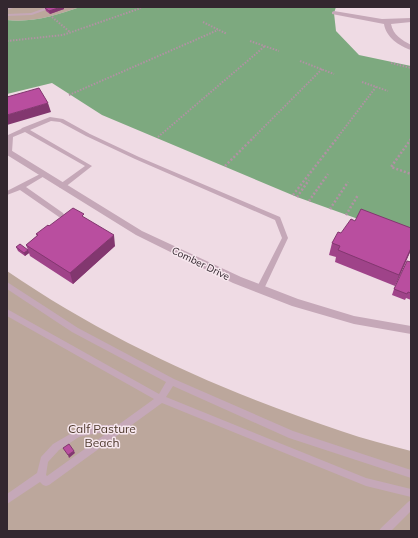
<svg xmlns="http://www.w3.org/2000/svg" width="418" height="538" font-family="Mulish,sans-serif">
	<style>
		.green { fill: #bca79c }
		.water { fill: #7da97f }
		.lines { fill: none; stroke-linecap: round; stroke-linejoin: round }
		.path-far1 { stroke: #b192a4; stroke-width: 2; stroke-dasharray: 1.5 1.5; stroke-linecap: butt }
		.path { stroke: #b192a4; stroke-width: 2.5; stroke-dasharray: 2 2; stroke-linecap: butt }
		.service { fill: #c5a8b8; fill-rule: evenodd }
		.minor { fill: #c5a8b8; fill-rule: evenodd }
		.wall { fill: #9f4389 }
		.shaded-wall { fill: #82376f }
		.building { fill: #b94e9f; stroke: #82376f }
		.labels { text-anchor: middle; stroke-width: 3; stroke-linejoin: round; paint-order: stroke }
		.street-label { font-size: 10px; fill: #33272f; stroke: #f7e7ee }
		.near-park-label { font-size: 12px; fill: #4f3a2e; stroke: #f7e7ee }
	</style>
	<rect width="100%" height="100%" fill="#efdbe4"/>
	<path class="green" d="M7,7H80C57,15 32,23 7,20Z
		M7,271C109,341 224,392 341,431C364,439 388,445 411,451V531H7Z"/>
	<path class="water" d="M80,7H336L334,13L336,31L359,55L411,66V238L297,197L102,115L52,83L7,94V20C32,23 57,15 80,7Z"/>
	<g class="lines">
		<path class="path-far1" d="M52,17L70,32
			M203,22L227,34
			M7,41L63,35L141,8
			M250,41L279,51
			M300,61L334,74
			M391,63L411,68
			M362,82L388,91
			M69,95L218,30
			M158,137L265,46
			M253,138L322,69
			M337,138L376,87"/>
		<path class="path" d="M411,139L391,167L411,174
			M225,166L254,137
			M293,195L338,137
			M297,197L309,180
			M309,201L328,174
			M330,209L348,182
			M346,215L358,195"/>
		<path class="service" d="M9,7H16L7,10V8Z
			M48,7H54L32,15L7,16V14L31,13Z
			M50,117L63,119L90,134L139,157L280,217L288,238L263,291H257L256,289L282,238L275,220L135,159L86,136L60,122L51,121L30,130L92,166L64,188H60L59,186L60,184L85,166L25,132L13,137L12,152L7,155L8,135L21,129L22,128Z
			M44,172L47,174L46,175L26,187L63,213L64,215L63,217H59L20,190L7,195V191Z
			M7,282L78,328L174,379L293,431L411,470V478L289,438L173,386L166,397L366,478L411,489V497L366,486L162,403L49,485L46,486L43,485L40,482L7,504V494L37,473L41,457L53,444L77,430L97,425H118L154,399L7,316V309L159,394L166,382L72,332L7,289ZM97,433H107L47,476L46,475L48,462L59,450L79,437Z
			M411,500V511L391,531H379L381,528L408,502Z"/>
		<path class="minor" d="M334,11L382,19L411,18V22L391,24C393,35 402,40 411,45V50C399,46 386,37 384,24L332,14V12Z
			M9,149L142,231L241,277L298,299L354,316L411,326V334L354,324L292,306L233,283L136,235L7,155V150Z"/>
	</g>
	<path class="wall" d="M45,8L64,9L50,14L46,11Z
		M85,218L115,246L73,284L30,256L29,253L25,256L18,251L16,247L28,250L26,245L37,236L36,234L49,226Z
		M332,243L411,250L395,286L335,262L336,257L329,255Z
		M411,262V300L406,298L405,300L392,295L394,289Z"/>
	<path class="shaded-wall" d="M61,7H64V9L50,14L49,11Z
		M48,103L51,112L7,125V115Z
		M114,235L115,246L73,284L70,273Z
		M411,248V250L395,286L399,275Z
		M28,250L29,253L25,256L24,253Z
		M74,451L75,453L69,458L68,455Z"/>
	<path class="building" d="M48,7H61L49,11L45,8Z
		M39,88L48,103L7,115V97Z
		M73,208L84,214L82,216L114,235L70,273L26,245L38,235L36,234L48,225L49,226Z
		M361,209L411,228V248L399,275L338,250L340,246L332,243L338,232L341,233L351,219L355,221Z
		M20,244L28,250L24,253L16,247Z
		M407,261L411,262V293L408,292L407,294L394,289Z
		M69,444L74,451L68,455L63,448Z"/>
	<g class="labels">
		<g class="street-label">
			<text transform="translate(201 263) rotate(26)" y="4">Comber Drive</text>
		</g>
		<g class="near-park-label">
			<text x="102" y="433">Calf Pasture<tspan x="102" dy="14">Beach</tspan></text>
		</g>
	</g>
	<rect width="418" height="538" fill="none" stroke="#33272f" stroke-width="16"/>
</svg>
